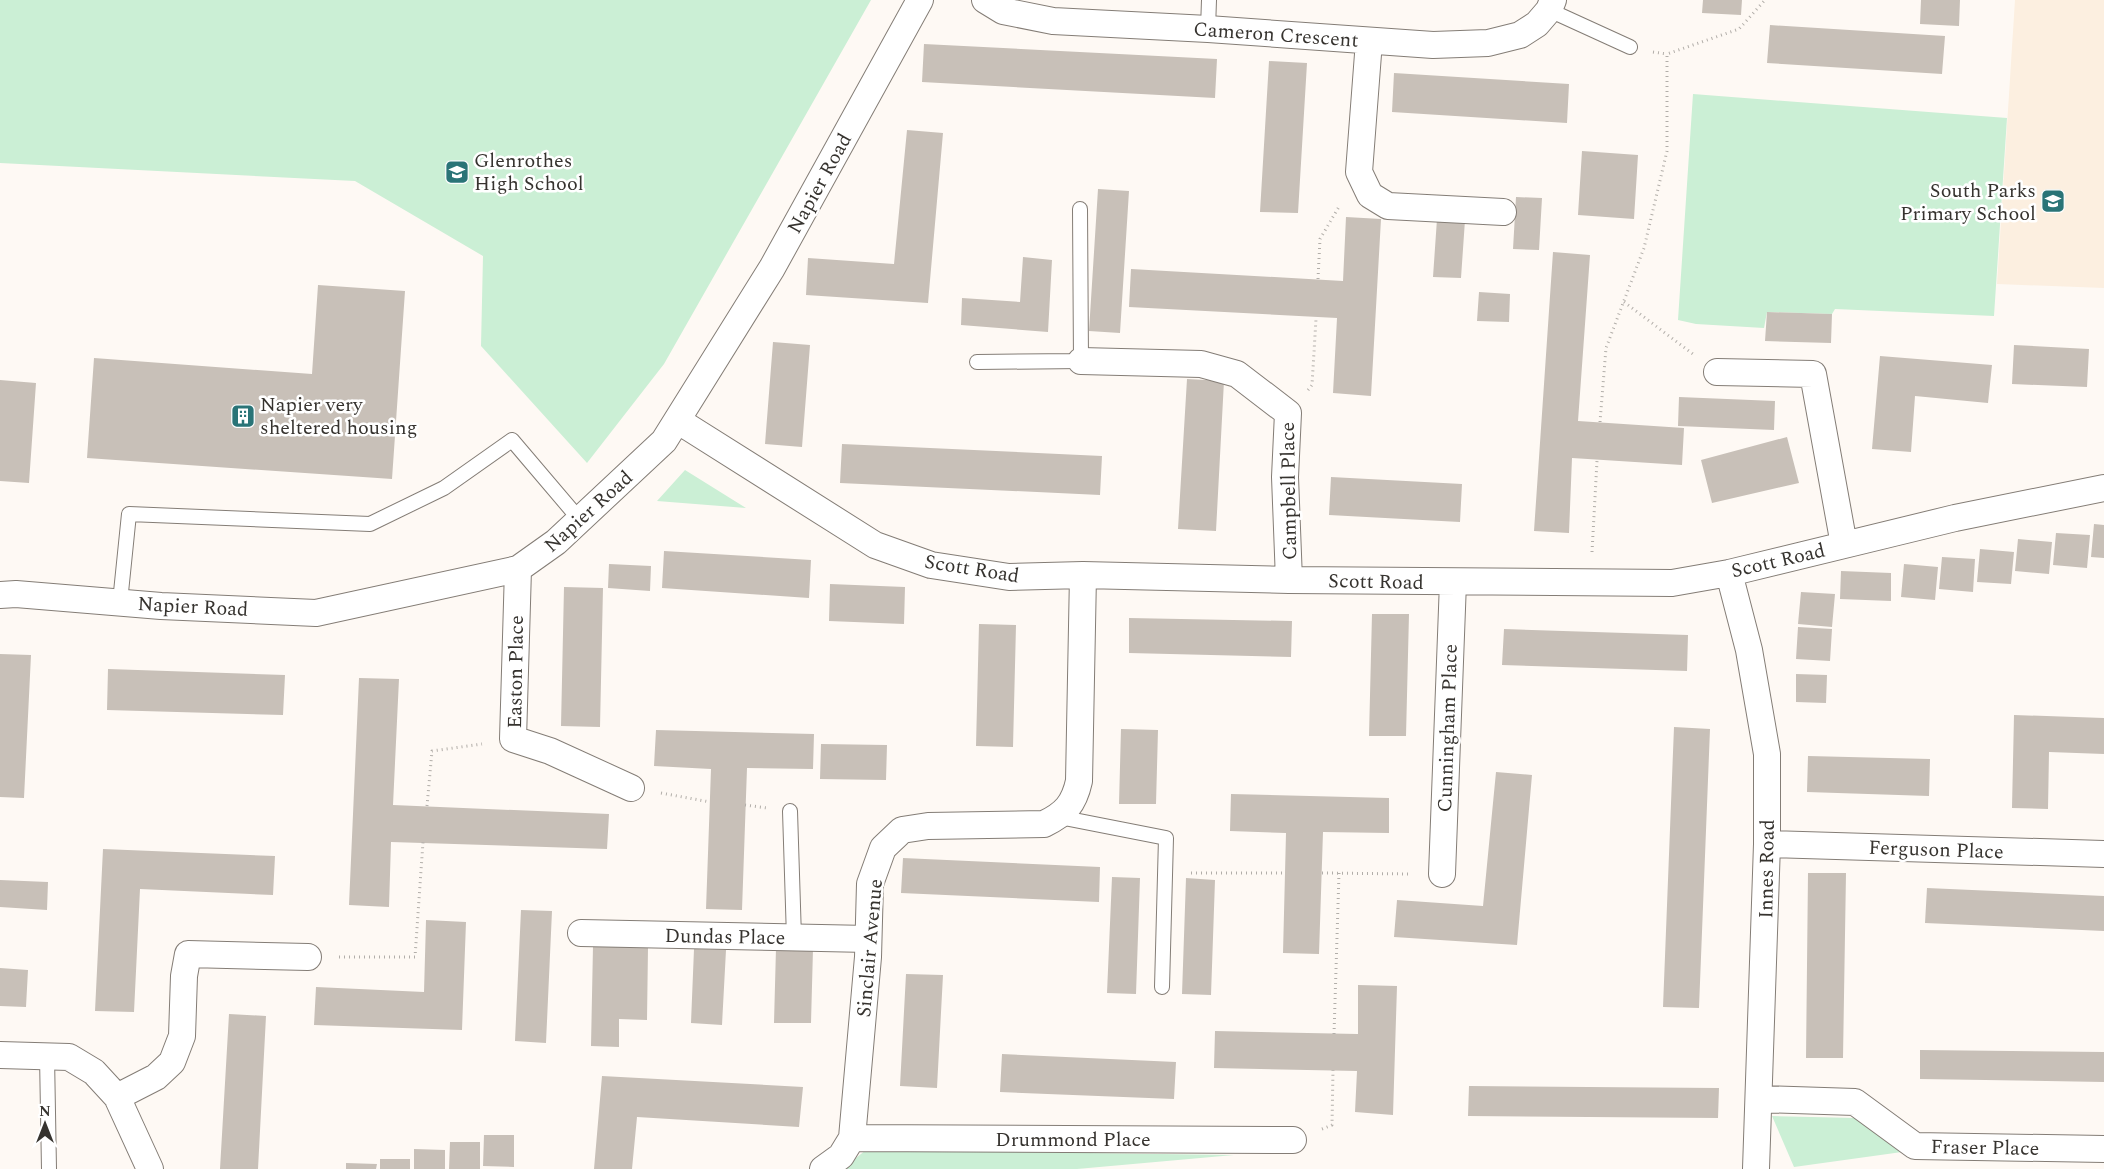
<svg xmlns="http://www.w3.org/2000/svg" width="2104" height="1169" font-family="Spectral,serif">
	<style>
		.built { fill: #fcefe0 }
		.green { fill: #cbefd5 }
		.building { fill: #c8c0b8 }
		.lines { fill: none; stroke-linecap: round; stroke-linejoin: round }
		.lane-casing { stroke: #847d76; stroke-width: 16 }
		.street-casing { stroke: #847d76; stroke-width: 28 }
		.path { stroke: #b2aea9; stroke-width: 3; stroke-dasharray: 1 4; stroke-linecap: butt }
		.lane { stroke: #fff; stroke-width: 14 }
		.street { stroke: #fff; stroke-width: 26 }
		.labels { text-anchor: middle; stroke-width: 5; stroke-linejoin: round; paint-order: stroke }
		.street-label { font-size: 20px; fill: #36332f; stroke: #fff }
		.poi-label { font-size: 20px; fill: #36332f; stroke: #fff; text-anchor: start }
	</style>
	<rect width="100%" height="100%" fill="#fef9f4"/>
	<path class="built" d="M2015,0H2104V288L1997,284Z"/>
	<path class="green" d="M0,0H871L664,364L587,463L481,346L483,256L355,181L0,163Z
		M1693,94L2007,118L1994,316L1835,309L1832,314L1767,312L1764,328L1696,324L1678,320Z
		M685,470L746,508L657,501Z
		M1772,1116L1856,1118L1902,1152L1794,1167Z
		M866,1150L1234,1155L1077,1169H842Z"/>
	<path class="building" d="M1703,0H1742L1741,15L1702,13Z
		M1921,0H1960L1959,26L1920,24Z
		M1770,25L1945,36L1942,74L1767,63Z
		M924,44L1217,59L1215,98L922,82Z
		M1269,61L1307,63L1298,213L1260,212Z
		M1394,73L1569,84L1567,123L1392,112Z
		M907,130L943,133L928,303L806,295L808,258L894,264Z
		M1582,151L1638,155L1634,219L1578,215Z
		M1098,189L1129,191L1120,333L1089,331Z
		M1516,197L1542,198L1539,250L1513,249Z
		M1346,217L1381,219L1371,396L1333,393L1337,318L1129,307L1131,269L1343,281Z
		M1437,219L1465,220L1461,278L1433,277Z
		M1553,252L1590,255L1578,421L1684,428L1682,465L1572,458L1569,533L1534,531Z
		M1023,257L1052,260L1048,332L961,325L962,298L1020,302Z
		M318,285L405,291L392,479L87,458L94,358L312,374Z
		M1479,292L1510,294L1509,322L1477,321Z
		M1767,312L1832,314L1831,343L1765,341Z
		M773,342L810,345L802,447L765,444Z
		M2014,345L2089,349L2087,387L2012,384Z
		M1880,356L1992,365L1988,403L1915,396L1911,452L1872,449Z
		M1187,379L1224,381L1216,531L1178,529Z
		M0,380L36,383L29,483L0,481Z
		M1679,397L1775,401L1774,430L1678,426Z
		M1787,437L1799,483L1712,503L1701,460Z
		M842,444L1102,456L1100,495L840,483Z
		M1331,477L1462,484L1460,522L1329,515Z
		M2094,524L2104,525V558L2091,557Z
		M2056,533L2090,535L2087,568L2053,565Z
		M2018,539L2052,542L2049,574L2015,571Z
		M1980,549L2014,552L2011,584L1977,582Z
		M664,551L811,560L809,598L662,588Z
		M1942,557L1975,559L1973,592L1939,589Z
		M609,564L651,566L650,591L608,588Z
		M1904,564L1938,567L1935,600L1901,597Z
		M1841,571L1891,573V601L1840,599Z
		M830,584L905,587L904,624L829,621Z
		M564,587L603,588L600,727L561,726Z
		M1801,592L1835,594L1832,627L1798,624Z
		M1372,614H1409L1406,736H1369Z
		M1129,618L1292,621L1291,657L1129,653Z
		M979,624L1016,625L1013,747L976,746Z
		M1798,627L1832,629L1830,661L1796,659Z
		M1504,629L1688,635L1687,671L1502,665Z
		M0,654L31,655L24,798L0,797Z
		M108,669L285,675L283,715L107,710Z
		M1796,674L1827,675L1826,703L1796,702Z
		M359,678L399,679L393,805L609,814L607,849L391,842L389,907L349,905Z
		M2014,715L2104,718V754L2049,752L2048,809L2012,808Z
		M1674,727L1710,729L1699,1008L1663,1007Z
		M1121,729L1158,730L1156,804H1119Z
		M656,730L814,734L813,769L747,768L742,910L706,909L711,769L654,766Z
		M821,744L887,745L886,780L820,779Z
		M1808,756L1930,759L1929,796L1807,792Z
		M1496,772L1532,775L1517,945L1394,937L1397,900L1483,906Z
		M1231,794L1389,798V833L1323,832L1319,954L1283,953L1286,833L1230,831Z
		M103,849L275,856L273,895L140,889L134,1012L95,1011Z
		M903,858L1100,867L1099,902L901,893Z
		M1808,873H1846L1843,1058H1806Z
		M1112,877L1140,878L1136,994L1107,993Z
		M1186,878L1215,880L1211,995L1182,994Z
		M0,880L48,882L47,910L0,907Z
		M1927,888L2104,896V931L1925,923Z
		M521,910L552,911L546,1043L515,1041Z
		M426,920L466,922L462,1030L314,1025L316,987L424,992Z
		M593,946L648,948L647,1020L619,1019V1047L591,1046Z
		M776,948L813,949L811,1023H774Z
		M694,949L726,950L722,1025L691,1023Z
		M0,968L28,970L26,1007L0,1006Z
		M906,974L943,975L937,1088L900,1086Z
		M1358,985L1397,986L1393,1115L1355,1112L1357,1071L1214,1068L1215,1031L1358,1034Z
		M229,1014L266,1016L258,1169H220Z
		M1920,1050L2104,1052V1082L1920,1079Z
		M1002,1054L1176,1062L1174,1099L1000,1092Z
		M602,1076L803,1087L799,1127L637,1117L632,1169H594Z
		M1469,1086L1719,1088L1718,1118L1468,1116Z
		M484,1135H514V1167L483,1166Z
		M450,1142H480V1169H449Z
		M414,1149L445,1150V1169H414Z
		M380,1159H410V1169H380Z
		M346,1163L377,1164L376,1169H346Z"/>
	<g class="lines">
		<g class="lane-casing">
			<path id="lane" d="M1549,10L1630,47
				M1208,29L1209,0
				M977,362L1081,361L1080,209
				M120,602L129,514L370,524L444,488L512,440L580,520
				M790,811L794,938
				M1059,817L1166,838L1162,987
				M47,1056L49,1169"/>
		</g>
		<g class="street-casing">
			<path id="street" d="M985,0L1003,11L1053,21L1208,29L1433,45L1488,43L1520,35L1537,24L1549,10L1553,0
				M1369,41L1359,172L1370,195L1388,206L1503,212
				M1081,361L1201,364L1237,374L1288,413L1285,477L1289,580
				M1717,372L1813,374L1844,545
				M677,420L875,545L931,565L1009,577L1083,575L1289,580L1672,583L1729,573L1955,518L2104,488
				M518,569L513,739L550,751L631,788
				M1729,573L1749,650L1767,754V844L1756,1169
				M0,595L16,594L161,606L316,613L518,569L556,542L664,441L772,268L920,0
				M1767,844L2104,854
				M1442,874L1453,582
				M581,933L868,939
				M0,1055L69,1057L94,1072L117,1097L150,1169
				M117,1097L156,1077L172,1062L182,1036L184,976L188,954L308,957
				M1760,1099L1855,1102L1915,1146L2104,1149
				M852,1138L1293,1140
				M823,1169L841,1156L852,1138L868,957L870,884L883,848L902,830L928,826L1044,824C1065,814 1074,804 1079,781L1083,575"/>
		</g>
		<path class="path" d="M1653,52L1667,54
			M1318,279L1320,239L1340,205
			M1624,302L1693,354
			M1308,390L1312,385L1316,319
			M1600,422L1606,348L1644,248L1667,151V54L1739,29L1765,0
			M1592,552L1597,461
			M661,793L710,802
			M745,805L767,808
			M427,806L432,751L482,744
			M1191,873H1285
			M1322,873L1411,874
			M339,957H415L423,842
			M1334,1034L1339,873
			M1322,1129L1332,1125L1333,1070"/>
		<use href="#lane" class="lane"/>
		<use href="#street" class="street"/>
	</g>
	<defs>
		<g id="school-square" transform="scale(1.25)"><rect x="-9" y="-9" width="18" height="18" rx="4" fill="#2a7477" stroke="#fff"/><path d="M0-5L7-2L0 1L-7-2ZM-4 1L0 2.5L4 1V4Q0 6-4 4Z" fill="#fff"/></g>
		<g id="building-square" transform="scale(1.25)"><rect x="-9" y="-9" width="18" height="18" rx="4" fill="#2a7477" stroke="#fff"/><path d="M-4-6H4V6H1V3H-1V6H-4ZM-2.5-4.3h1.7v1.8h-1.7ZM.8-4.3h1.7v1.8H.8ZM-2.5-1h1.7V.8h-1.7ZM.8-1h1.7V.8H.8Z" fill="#fff"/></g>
	</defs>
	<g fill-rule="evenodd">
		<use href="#school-square" x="457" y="172"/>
		<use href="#school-square" x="2053" y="201"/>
		<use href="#building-square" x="243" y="416"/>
	</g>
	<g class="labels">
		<g class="street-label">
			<text transform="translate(1276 34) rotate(4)" y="7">Cameron Crescent</text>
			<text transform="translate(819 183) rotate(-61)" y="7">Napier Road</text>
			<text transform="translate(1288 491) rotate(-91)" y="7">Campbell Place</text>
			<text transform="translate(588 511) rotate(-42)" y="7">Napier Road</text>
			<text transform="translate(1778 560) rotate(-13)" y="7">Scott Road</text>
			<text transform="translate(972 568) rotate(9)" y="7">Scott Road</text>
			<text transform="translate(1376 581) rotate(1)" y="7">Scott Road</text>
			<text transform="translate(193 606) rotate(3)" y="7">Napier Road</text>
			<text transform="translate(515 672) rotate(-89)" y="7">Easton Place</text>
			<text transform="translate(1447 728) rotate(-88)" y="7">Cunningham Place</text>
			<text transform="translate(1936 849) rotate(2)" y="7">Ferguson Place</text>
			<text transform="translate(1766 869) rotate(-89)" y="7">Innes Road</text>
			<text transform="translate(725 936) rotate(1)" y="7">Dundas Place</text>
			<text transform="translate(869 948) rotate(-85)" y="7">Sinclair Avenue</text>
			<text x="1073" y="1146">Drummond Place</text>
			<text transform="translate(1985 1147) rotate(1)" y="7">Fraser Place</text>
		</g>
		<g class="poi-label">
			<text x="474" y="167">Glenrothes<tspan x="474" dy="23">High School</tspan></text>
			<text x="2036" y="197" text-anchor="end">South Parks<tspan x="2036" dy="23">Primary School</tspan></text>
			<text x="260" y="411">Napier very<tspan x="260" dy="23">sheltered housing</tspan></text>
		</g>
	</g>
	<g transform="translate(45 1124)" stroke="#ffffff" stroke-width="4" paint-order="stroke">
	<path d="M0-4L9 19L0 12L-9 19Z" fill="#36332f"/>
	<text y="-8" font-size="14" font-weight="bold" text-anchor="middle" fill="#36332f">N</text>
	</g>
</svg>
